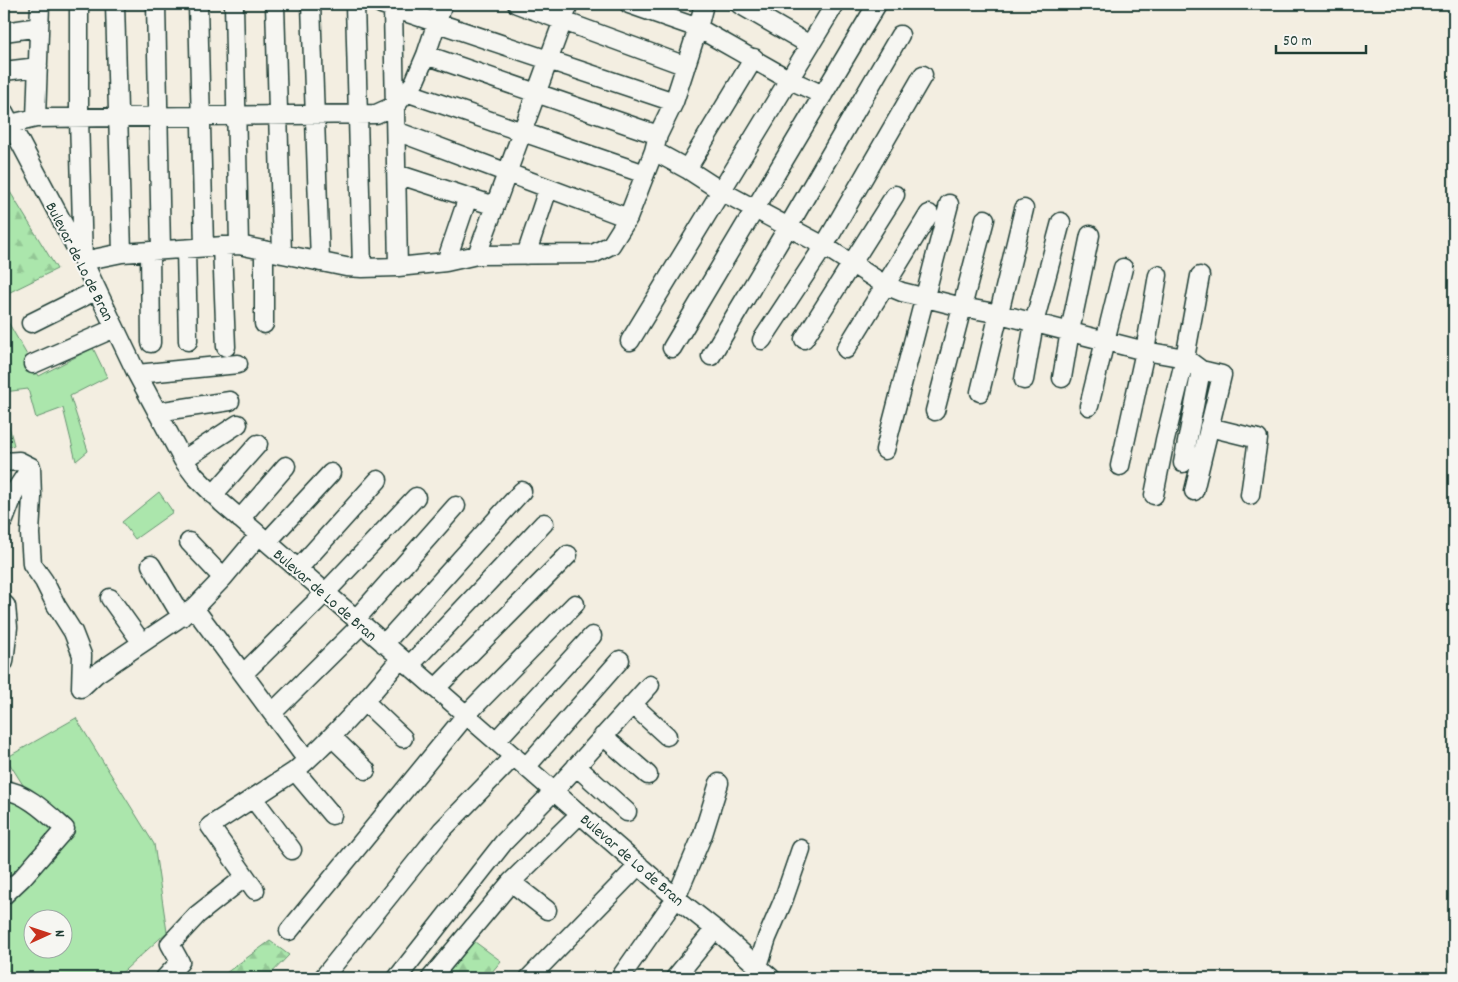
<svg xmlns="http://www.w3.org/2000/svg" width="1458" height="982" font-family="Dekko,sans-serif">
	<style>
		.green { fill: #abe6ac; stroke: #659270; fill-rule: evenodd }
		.forest { fill: url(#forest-firs); stroke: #659270 }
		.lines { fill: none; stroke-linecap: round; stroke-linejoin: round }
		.minor-casing { stroke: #1f3d34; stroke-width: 21 }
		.minor { stroke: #f6f6f2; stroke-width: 18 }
		.labels { text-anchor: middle; stroke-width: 4; stroke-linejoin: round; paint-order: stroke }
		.street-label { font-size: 16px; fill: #1f3d34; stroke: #f6f6f2 }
	</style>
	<defs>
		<pattern id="forest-firs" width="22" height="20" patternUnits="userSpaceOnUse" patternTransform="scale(1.25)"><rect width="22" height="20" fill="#abe6ac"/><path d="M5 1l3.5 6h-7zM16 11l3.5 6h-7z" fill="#93c695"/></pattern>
	</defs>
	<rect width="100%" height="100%" fill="#f3eee1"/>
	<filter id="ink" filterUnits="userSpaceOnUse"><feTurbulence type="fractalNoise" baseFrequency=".02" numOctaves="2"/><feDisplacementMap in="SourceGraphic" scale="10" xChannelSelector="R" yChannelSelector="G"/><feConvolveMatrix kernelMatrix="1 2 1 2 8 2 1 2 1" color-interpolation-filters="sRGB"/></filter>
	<g filter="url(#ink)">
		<path class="green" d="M8,322L39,376L93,348L107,377L70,396L88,451L76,461L63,408L36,418L28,389L4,392V324Z
			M4,408L14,445L4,448Z
			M159,492L173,512L135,539L122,522Z
			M76,718L154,844L167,932L116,978H4V799L23,785L6,758ZM32,920H62V950H32Z"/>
		<path class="forest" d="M4,182L57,269L4,295Z
			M460,931L501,961L487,978H418Z
			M270,941L289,955L267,978H219Z"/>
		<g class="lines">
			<g class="minor-casing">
				<path id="minor" d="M79,4V118L83,261L122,253L239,245L346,267L362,268L398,267L446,262L477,255L593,254L611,245L628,218L654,151L658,135L674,102L698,28L704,4
					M115,4L122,253
					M156,4L161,250
					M198,4L204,247
					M234,4L239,245
					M275,4L282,254
					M311,4L320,262
					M355,4L362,268
					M381,4L674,102
					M517,4L686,66
					M629,4L698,28L788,79L823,95
					M739,4L810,45
					M393,8L398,267
					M4,32L39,27
					M426,55L658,135
					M4,71L38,67
					M406,92L645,174
					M4,112L83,261L137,374L183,460L195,476L222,503L401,658L676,898L715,929L771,978
					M36,118L40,4
					M10,124L36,118L376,114L396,105L414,83L426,55L443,4
					M396,131L628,218
					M654,151L687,169L721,191L824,246L885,285L902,292L962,307L1000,314L1145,351L1185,358L1201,370L1222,375L1194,491
					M687,169L754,58
					M397,174L495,206
					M222,246L226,347
					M186,249L188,341
					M264,250V324
					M150,251L151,343
					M477,255L569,4
					M526,255L548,189
					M446,262L468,197
					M31,323L97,290
					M804,339L895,195
					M762,340L824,246L923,75
					M630,341L835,4
					M672,348L877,4
					M846,349L929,214
					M711,356L788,227L900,35
					M33,364L115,328
					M137,374L238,364
					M1062,378L1070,331L1090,235
					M1024,380L1034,323L1061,222
					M980,392L1024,209
					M1089,406L1123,268
					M935,411L985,219
					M157,412L230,401
					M1209,427L1258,439L1250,495
					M885,450L949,204
					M183,460L238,424
					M4,462L19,461L31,467
					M1183,463L1201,370
					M1120,466L1145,351L1158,275
					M213,495L258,444
					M1154,495L1165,440L1185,358L1200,276
					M240,519L286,466
					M4,520L15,491L31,467L32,497L30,534L32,564L44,581L56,605L73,632L82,655L81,688L96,674L194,608L223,578L259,535
					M189,542L223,578
					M267,542L331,473
					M151,565L182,617
					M298,569L378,480
					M110,598L142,643
					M4,604L6,606L8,627L4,662
					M194,608L307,760
					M356,619L456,506
					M384,644L522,491
					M409,666L544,523
					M243,674L325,593L416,497
					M436,688L568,555
					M365,702L403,738
					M633,705L667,736
					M272,713L362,624
					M603,736L648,775
					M332,737L366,770
					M496,741L592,636
					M576,766L627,812
					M526,767L620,660
					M295,771L332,815
					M4,790C26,792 49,815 65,829L22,878L4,895
					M253,798L292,850
					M511,882L547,910
					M255,890L210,826L295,771C335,736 368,698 401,658
					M289,931L466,715L575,604
					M758,966L767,938L783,901L801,849
					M165,978L180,962L170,944L197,915L245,877
					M323,978L442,830L514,756
					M397,978L504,842L554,791L650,685
					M431,978L511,882L580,814
					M529,978L639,865
					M620,978L676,898L703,834L719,783
					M675,978L715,929"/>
			</g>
			<use href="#minor" class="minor"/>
		</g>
	</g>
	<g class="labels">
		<g class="street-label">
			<text transform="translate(81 261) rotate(63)" y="6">Bulevar de Lo de Bran</text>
			<text transform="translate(326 594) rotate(41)" y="6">Bulevar de Lo de Bran</text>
			<text transform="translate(633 859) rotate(41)" y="6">Bulevar de Lo de Bran</text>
		</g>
	</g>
	<rect width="1458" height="982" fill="none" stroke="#f6f6f2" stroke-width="20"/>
	<rect x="10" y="10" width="1438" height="962" fill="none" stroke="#1f3d34" stroke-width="2" filter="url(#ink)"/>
	<g transform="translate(48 934) rotate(87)"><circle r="24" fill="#f6f6f2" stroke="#a0aca6"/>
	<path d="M0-4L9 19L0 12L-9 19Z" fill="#c8321e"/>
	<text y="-8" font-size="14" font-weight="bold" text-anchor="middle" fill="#1f3d34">N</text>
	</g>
	<path d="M1276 45v8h90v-8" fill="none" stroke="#1f3d34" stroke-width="2.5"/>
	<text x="1283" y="45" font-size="15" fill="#1f3d34" stroke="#f6f6f2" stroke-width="4" paint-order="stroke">50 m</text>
</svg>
